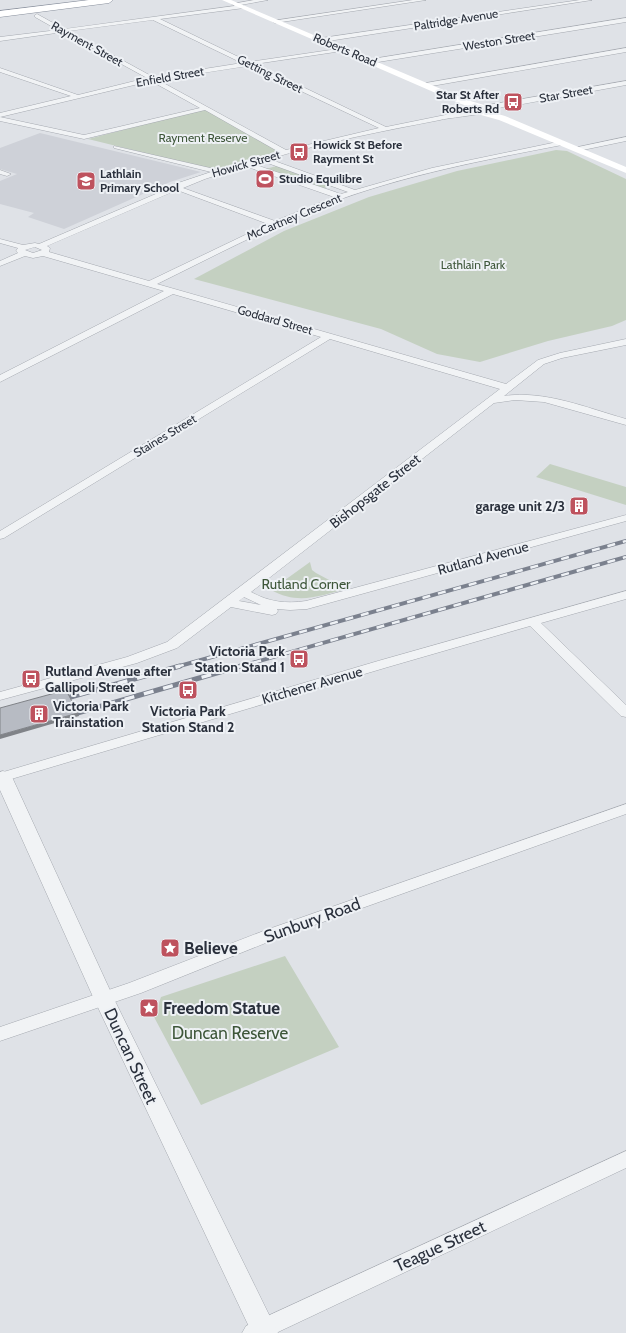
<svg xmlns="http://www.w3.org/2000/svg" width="626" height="1333" font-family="Cabin,sans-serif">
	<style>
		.built { fill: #ced1d8 }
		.green { fill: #c4d0c1 }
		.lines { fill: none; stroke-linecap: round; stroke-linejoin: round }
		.minor-casing { stroke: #a5a9b0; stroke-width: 1 }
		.tertiary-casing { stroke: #a5a9b0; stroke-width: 1 }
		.trunk-casing { stroke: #888f9c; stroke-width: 1 }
		.minor { fill: #f1f3f5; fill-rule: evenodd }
		.tertiary { fill: #f1f3f5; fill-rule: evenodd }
		.secondary { fill: #fff; fill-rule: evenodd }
		.trunk { fill: #fff; fill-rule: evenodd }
		.rail-far1-casing { stroke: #7b818e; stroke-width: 4 }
		.rail-casing { stroke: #7b818e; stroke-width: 5 }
		.rail-far1 { stroke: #eef1f5; stroke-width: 2.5; stroke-dasharray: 8; stroke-linecap: butt }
		.rail { stroke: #eef1f5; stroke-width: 3.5; stroke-dasharray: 10; stroke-linecap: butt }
		.shaded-wall { fill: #808388 }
		.building { fill: #b7bbc3; stroke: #808388 }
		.labels { text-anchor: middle; stroke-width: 4; stroke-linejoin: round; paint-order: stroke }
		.far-street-label { font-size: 12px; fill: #2a303c; stroke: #eef1f5 }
		.far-poi-label { font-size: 12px; font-weight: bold; fill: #2a303c; stroke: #eef1f5; text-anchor: start }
		.far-park-label { font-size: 12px; fill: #3d5639; stroke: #eef1f5 }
		.street-label { font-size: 14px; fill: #2a303c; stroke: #eef1f5 }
		.poi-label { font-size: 14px; font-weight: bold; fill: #2a303c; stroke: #eef1f5; text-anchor: end }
		.park-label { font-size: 14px; fill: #3d5639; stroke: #eef1f5 }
		.near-street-label { font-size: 17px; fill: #2a303c; stroke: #eef1f5 }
		.near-poi-label { font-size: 17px; font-weight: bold; fill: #2a303c; stroke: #eef1f5; text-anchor: start }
		.near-park-label { font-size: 17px; fill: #3d5639; stroke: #eef1f5 }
	</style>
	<rect width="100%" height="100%" fill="#dfe2e7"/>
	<path class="built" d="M40,133L201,172L170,182L64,229L28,217L34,213L0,204V181L17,174L0,169V148Z"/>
	<path class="green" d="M207,108L285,152L214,170L88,139Z
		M556,150L567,151L626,179V320L612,326L548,341L480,362L437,354L381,329L194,279L284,231L369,197L457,171Z
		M280,165L336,185L321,190L262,170Z
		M550,464L626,487V505L536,477Z
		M310,562L312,570L316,573L346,589C319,596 298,605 271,590Z
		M285,956L339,1047L201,1105L154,1017L161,997Z"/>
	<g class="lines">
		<g class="minor-casing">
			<path id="minor" d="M254,0H268L235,6L232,4Z
				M413,0H426L275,23L272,21Z
				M580,0H592L322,42L319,40L322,38Z
				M242,5L244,6V8L160,19L249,62L344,48V50L342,51L255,64L386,127L460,112L479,111L482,113C479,115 447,118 440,120C383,131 325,142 269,159L355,190L432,168L562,141L565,143L562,145C484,160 405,175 330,203C271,226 214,256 157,284L506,384L538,360L560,353L626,339V345L562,358L544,364L504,396C545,390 587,408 626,419V425L544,402L515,400L494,403L251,592C269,602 286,604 306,601L626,515V521L307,609L290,610L277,609L278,611L276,614L272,615L231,607L177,648L137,663L0,700V692L127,657L167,642L500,389L330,339L4,538L0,539V531L321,337L173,294L0,382V375L164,291L43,256L33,258L25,256L0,266V261L18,253L16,251L18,248L0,243V239L23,245L35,243L39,244L172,187V185L211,172L114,148V146L219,170L279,152L205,110L84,139L0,121V117L84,135L200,108L151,81L0,117V113L71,96L0,72V68L78,95L147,78L63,32L0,41V37L58,30L35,17V15L37,14L64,29ZM153,20L242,63L153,77L69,31ZM248,66L379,128L286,150L158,80ZM262,161L348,192L341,194L253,164ZM245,166L334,197L275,221L183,188L205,179ZM177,190L268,224L149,281L49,252L50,248L47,246ZM35,247L42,250L33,253L25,250ZM244,597L261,605L239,601Z
				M626,18V22L372,63L369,61L372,59Z
				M626,48V52L426,87L423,85L426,83Z
				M626,137V141L578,151L575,149L578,147Z
				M0,170L11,174L7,176L0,174Z
				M626,591V599L541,623L626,705V717L621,716L530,626L388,667L8,780L0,781V773L378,661Z
				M626,804V814L278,938L141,993L0,1041V1027L129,983L266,930Z
				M626,1151V1168L276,1333H242L246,1326Z"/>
		</g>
		<g class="tertiary-casing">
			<path id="tertiary" d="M626,81V85L506,107L488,109L484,107L488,105Z
				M3,771L9,773L12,777L114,999L278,1333H252L94,999L0,790V772Z"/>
		</g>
		<g class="trunk-casing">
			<path id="trunk" d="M89,0H113L109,3L0,17V11Z"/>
		</g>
		<use href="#minor" class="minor"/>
		<use href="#tertiary" class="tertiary"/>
		<path class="secondary" d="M222,0H231L467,100L484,105L485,107L481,110L461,104Z
			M484,110L505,116L626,167V173L499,120L481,115L480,113Z"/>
		<use href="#trunk" class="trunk"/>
		<g class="rail-far1-casing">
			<path id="rail-far1" d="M176,667L626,541
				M238,667L626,557"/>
		</g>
		<g class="rail-casing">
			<path id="rail" d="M60,700L180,666
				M67,716L241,666"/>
		</g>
		<use href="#rail-far1" class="rail-far1"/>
		<use href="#rail" class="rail"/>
	</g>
	<path class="shaded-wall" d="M78,713L79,716L0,739V735Z"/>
	<path class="building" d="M66,690L78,713L0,735V708Z"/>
	<defs>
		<g id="bus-square" transform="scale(1)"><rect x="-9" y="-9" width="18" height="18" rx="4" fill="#be525e" stroke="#eef1f5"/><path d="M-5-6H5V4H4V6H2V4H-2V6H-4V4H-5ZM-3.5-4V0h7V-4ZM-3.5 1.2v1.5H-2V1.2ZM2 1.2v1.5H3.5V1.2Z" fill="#fff"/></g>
		<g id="stadium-square" transform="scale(1)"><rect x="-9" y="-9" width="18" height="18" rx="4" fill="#be525e" stroke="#eef1f5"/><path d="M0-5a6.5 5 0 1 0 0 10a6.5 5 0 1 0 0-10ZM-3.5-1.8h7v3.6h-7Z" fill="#fff"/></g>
		<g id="school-square" transform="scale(1)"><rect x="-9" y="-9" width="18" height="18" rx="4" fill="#be525e" stroke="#eef1f5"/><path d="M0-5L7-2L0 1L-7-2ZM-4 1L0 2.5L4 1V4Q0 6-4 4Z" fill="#fff"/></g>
		<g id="building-square" transform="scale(1)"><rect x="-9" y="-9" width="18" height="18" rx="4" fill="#be525e" stroke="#eef1f5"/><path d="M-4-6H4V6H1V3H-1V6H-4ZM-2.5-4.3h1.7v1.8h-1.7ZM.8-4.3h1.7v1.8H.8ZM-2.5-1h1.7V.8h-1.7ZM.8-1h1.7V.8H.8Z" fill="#fff"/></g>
		<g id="sight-square" transform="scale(1)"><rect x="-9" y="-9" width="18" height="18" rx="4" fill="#be525e" stroke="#eef1f5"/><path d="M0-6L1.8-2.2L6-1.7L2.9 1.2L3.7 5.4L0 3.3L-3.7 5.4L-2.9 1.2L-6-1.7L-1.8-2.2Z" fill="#fff"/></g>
	</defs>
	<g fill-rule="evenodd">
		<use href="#bus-square" x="513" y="102"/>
		<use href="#bus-square" x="299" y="152"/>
		<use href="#stadium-square" x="265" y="179"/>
		<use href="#school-square" x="86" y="181"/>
		<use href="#building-square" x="579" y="506"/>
		<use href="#bus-square" x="299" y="659"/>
		<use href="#bus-square" x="31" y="679"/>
		<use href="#bus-square" x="188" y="690"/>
		<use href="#building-square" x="39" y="714"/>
		<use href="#sight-square" x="170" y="948"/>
		<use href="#sight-square" x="149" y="1008"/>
	</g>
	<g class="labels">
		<g class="far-street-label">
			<text transform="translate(456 20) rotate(-9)" y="4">Paltridge Avenue</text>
			<text transform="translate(499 41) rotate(-9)" y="4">Weston Street</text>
			<text transform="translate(87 44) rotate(29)" y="4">Rayment Street</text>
			<text transform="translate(345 50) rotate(23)" y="4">Roberts Road</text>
			<text transform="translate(270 74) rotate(26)" y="4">Getting Street</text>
			<text transform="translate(170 77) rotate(-10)" y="4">Enfield Street</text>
			<text transform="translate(566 94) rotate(-10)" y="4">Star Street</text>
			<text transform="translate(246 164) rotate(-16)" y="4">Howick Street</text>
			<text transform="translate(294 217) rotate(-23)" y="4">McCartney Crescent</text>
			<text transform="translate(275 320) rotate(16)" y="4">Goddard Street</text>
			<text transform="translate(165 436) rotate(-31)" y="4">Staines Street</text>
		</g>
		<g class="far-poi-label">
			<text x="499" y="99" text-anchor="end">Star St After<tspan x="499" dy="14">Roberts Rd</tspan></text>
			<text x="313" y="149">Howick St Before<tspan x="313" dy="14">Rayment St</tspan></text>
			<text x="100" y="178">Lathlain<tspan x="100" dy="14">Primary School</tspan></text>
			<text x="279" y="183">Studio Equilibre</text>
		</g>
		<g class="far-park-label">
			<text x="203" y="142">Rayment Reserve</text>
			<text x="473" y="269">Lathlain Park</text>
		</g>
		<g class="street-label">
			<text transform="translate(375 491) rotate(-38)" y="5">Bishopsgate Street</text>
			<text transform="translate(483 558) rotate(-15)" y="5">Rutland Avenue</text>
			<text transform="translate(312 685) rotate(-16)" y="5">Kitchener Avenue</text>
		</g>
		<g class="poi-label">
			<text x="565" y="511">garage unit 2/3</text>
			<text x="285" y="656">Victoria Park<tspan x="285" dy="16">Station Stand 1</tspan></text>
			<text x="45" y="676" text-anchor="start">Rutland Avenue after<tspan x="45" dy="16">Gallipoli Street</tspan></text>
			<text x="53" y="711" text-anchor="start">Victoria Park<tspan x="53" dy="16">Trainstation</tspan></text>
			<text x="188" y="716" text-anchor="middle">Victoria Park<tspan x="188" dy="16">Station Stand 2</tspan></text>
		</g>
		<g class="park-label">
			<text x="306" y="589">Rutland Corner</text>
		</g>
		<g class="near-street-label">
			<text transform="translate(312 920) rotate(-20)" y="6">Sunbury Road</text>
			<text transform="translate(131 1056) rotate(65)" y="6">Duncan Street</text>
			<text transform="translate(440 1246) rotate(-25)" y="6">Teague Street</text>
		</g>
		<g class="near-poi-label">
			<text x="184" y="954">Believe</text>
			<text x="163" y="1014">Freedom Statue</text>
		</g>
		<g class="near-park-label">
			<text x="230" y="1039">Duncan Reserve</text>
		</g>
	</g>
</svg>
